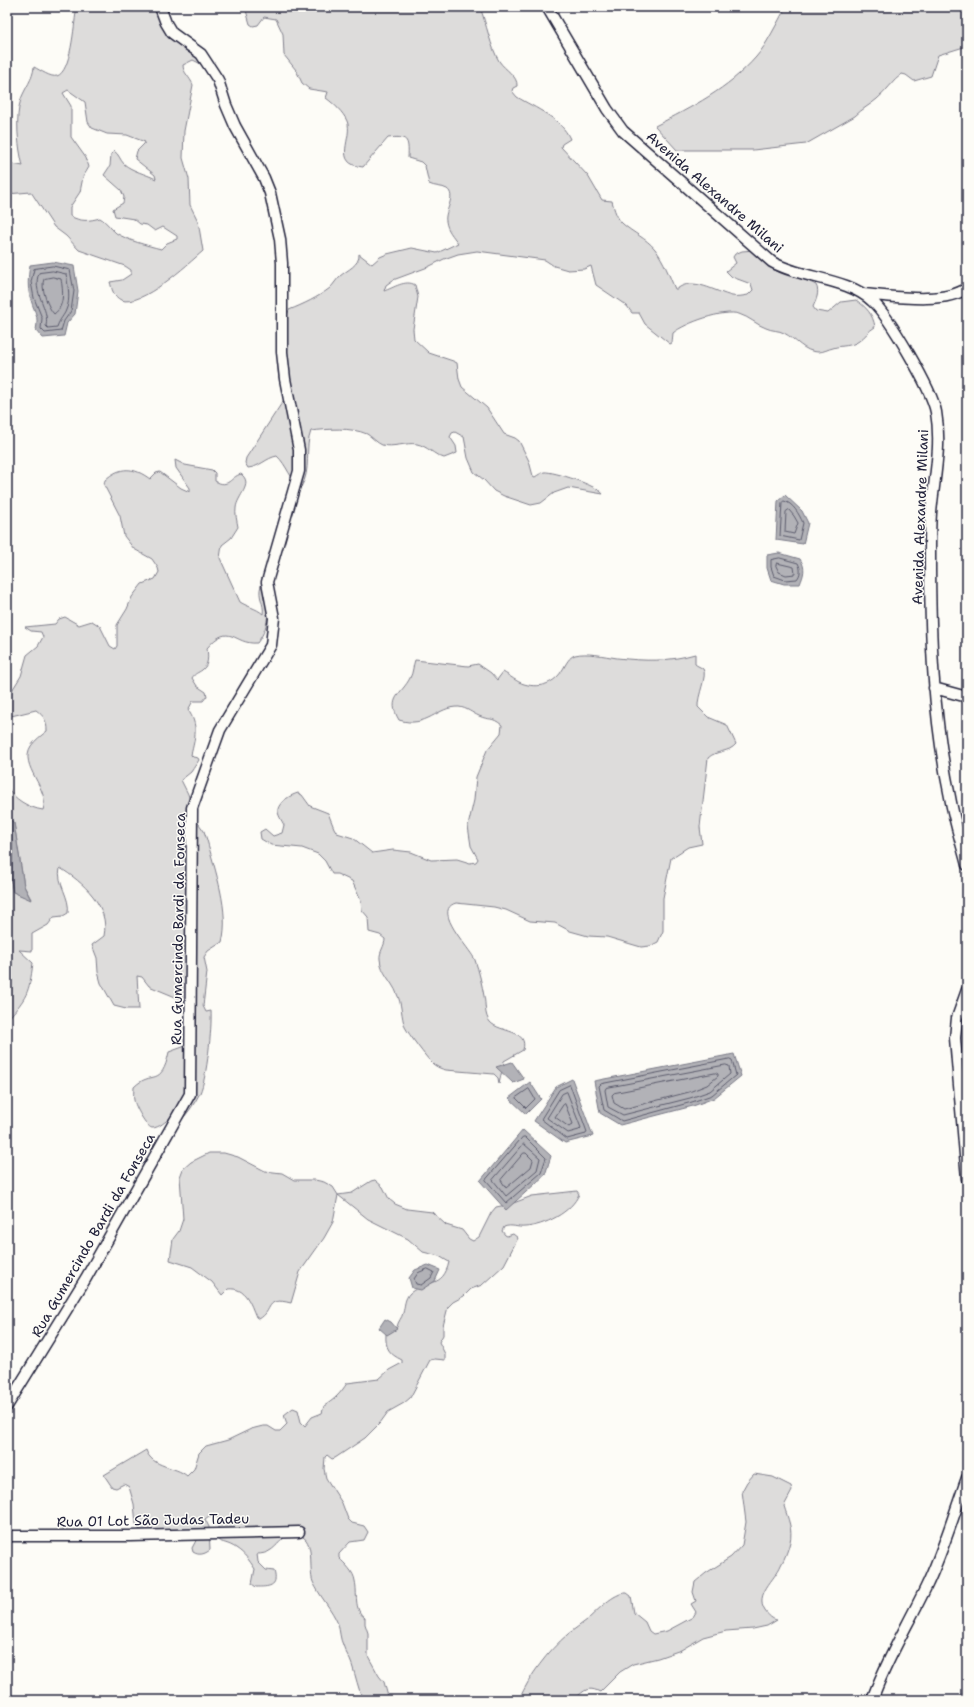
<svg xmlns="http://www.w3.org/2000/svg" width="974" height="1707" font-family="'Shantell Sans',sans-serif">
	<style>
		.green { fill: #dddcdb; stroke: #807f8b; fill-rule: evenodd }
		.water { fill: #b2b2b7; stroke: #787885 }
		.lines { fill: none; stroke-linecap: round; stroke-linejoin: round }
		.shore { stroke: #5c5c6d; stroke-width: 1 }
		.minor-casing { stroke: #22223b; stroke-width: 13 }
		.minor { stroke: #fdfcf7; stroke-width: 10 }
		.labels { text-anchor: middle; stroke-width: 3; stroke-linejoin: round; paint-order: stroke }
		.street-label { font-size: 14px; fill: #22223b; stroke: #fdfcf7 }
	</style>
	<rect width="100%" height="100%" fill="#fdfcf7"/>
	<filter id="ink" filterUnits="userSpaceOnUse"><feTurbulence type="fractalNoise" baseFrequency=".025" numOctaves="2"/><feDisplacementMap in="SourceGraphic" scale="8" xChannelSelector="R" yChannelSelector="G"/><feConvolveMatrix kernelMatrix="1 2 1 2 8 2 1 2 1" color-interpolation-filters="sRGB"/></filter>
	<g filter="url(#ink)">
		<path class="green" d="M80,7H163L166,22L194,48L213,79L201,64L193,60L183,65C183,73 190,77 193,85L184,131L183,158L189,179L190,205L198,221L203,251C188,264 141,308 121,300C113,296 112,289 110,282L122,280L131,274V270L125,266L79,250L66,236L54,227L31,192L7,194V163L23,166C18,147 15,117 21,99C25,88 33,79 34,67C40,70 51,78 57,76C71,72 74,25 76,12ZM68,90L85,102L88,122L92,128L107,134L127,135L145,142L144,144L137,151L135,159L155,175L156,179C146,174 132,171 124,164C120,160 119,154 114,151L111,154L110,166L104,175L121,190L124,197L123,203L113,209L115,216L134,219L140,224L147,225L155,231L163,227L177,236V239L167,243L161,249C146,245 129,241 116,233C110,228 107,222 100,218C89,221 81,222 70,216V207L80,192L83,177L89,167L86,158L71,137V106L63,93Z
			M245,7H480C486,23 491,48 499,61C505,70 518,76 517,86L513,88L512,91L517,97C535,108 561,118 570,139L562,144L561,147L588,176L602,200L612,201C614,209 617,219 623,224C633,233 646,238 655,249C664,261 669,275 675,289H677C693,276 715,292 732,296C737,297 743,296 748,295L753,290L751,284L732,277L726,271L736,263L733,257L735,254L742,251L754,250L786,270L816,285C820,292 816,300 813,307L816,311L828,313L841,302L856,300C866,307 873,314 875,327C868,331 865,337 859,341C851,347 842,345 833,348C828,349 824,352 818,352C804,352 796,339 784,333C779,330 772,331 766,328C757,325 749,317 739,314C724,309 685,323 673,333L672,343L670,344L645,324L639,313H632L627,306L596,285L591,266L584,269L568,270L554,266L545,260L477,251L458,254L444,259L428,267L393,280L386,285L384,291C393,288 406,279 415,285L418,297L413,329L414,339L429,353L453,361L457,363L459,379L462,387L487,408L504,434L515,438L519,441L529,461L533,476L535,477C538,475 541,473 544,472C554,471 598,486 603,494L568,488L554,493L541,503L531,505L504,496L494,491L484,480L474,472L468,458L464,437L455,432L452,433L450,437L456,446L457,453L444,458C434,455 427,446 417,444C406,442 393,448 382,445C377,443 372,437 367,434C351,427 328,429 311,431C304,449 312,470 301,487C290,480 287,465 277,456C266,458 260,467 248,468L245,463L246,458L287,395C285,391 282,387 281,384C273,366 283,328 289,310C304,304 317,298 330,288C334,284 336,280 340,276C347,270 360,265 359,254L372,264L380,257L387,254L412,248L437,253L458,243C453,236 447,230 446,221C444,211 457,196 447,189C442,186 435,187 429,184L425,166L421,162L408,158C409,138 407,136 388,138L363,167C331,164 354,137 347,121C343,112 334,104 326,98L328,92L309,89L302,83L296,70L284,55L283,34L276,19L264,17L258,25L253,26L250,24Z
			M786,7H967V46L938,55L931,76L914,81L906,75L902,74C892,81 887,91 877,99C870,105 862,109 855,116L806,144L753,150H677L655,126C692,107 728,89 756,57C766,46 778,21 786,7Z
			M175,460L185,465L212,470L215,473V481C229,489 230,477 241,474C254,484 237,496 236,508C235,514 237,521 238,527L231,538L222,545L220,558L240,602C248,607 256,608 263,614C265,603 257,598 261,585L264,584C268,605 272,624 257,643C234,645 230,621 207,648C208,656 209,665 202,670C198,673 195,673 192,678L197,686L206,692L207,696L203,701H193L188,710C199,725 195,738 191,755L193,757L198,758L199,760L191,772L181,780L188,794L196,820L204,831L207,840C215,870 230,912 222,942L208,951L204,957L207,972L203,1006L206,1012L211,1011C212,1029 207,1077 200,1093C194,1105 187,1114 178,1124L171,1117C166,1121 159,1128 152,1128C146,1127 135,1106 134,1100C133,1096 134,1091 134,1087C152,1069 161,1089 169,1052L191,1044L189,1009L185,1001L149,986L142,977L137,976L139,1009H126L114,1006L101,983L98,972L97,958L92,945L104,936C110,906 83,882 60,868C56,883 71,898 68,913L63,916L54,917L48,925L32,934V951L19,950L33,963C29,994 27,997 7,1020V855L10,858V875L13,892L31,899L24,886L14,823L7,817V786C13,799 29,808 43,810C51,789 18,766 31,746C35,740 42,735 47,731C47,721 44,716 36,710L7,717V699L9,695L21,676L27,655L38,646L43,637L41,632L31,631L25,627L55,624L59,619L65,617L79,625L92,621L100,626L110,646L115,649L117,646V625L127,609L132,597L142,584L155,579L159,572L158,568L152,559L134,549L124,536L120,516L104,485L105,480C120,466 134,467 150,479L156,473L160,472L181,488L190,492V488L176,468Z
			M695,654V664C697,666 701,667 703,669C708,675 697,696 698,707L708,717L727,725L736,744C729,753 716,750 708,758L700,827L702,844L688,847L671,858L663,898V931L658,942L650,946L641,947L607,937L588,936L570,931L555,923L530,921L506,910L494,907L456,903C431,910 470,948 475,960C479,971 482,985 484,996C486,1004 484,1015 490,1022C500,1033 529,1029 523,1050L504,1061L499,1084L498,1078L494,1074L446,1070C441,1069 437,1067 433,1064C427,1059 408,1033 405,1027C401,1016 402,1004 397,994C392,981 381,973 380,959C379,952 385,946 385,939L380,935L369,932L368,917L362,910L361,901L352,881L337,874H332L325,861L318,854L302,848L271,845L261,839L260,832L265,829L273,836L282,833L284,825C282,821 277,814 278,809C280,801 291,795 298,793L302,795L310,806L328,813L334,828L337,833L353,838L372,853L393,850L411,852L431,860L457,859L470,863L476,862L478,859L471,846L468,826L474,800L476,777L487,750L501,733L502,725C491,716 490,721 479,716C472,713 467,708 459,707C437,706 427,729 399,720C386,698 402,694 410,678C413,673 413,665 415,660L468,666L478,664L491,673L497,680L503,672C510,676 517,682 524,684C541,689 555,683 563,669C566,664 569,657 575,655C587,652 604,656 617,658C646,661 667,662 695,654Z
			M209,1153H224L238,1157L265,1171L282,1173L294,1180H315L324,1182L333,1187L338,1195L352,1193L371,1181L375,1180L383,1187L389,1199L395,1204L407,1209L432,1212L446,1225L462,1230L469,1239L473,1241L479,1237L491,1213L496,1207L511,1204L532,1196L577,1191L579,1194C572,1212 544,1226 525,1227C517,1228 512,1224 504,1227L502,1231L505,1235L507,1236L513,1234L518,1238L504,1265L482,1285L471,1289L464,1296L453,1302L448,1307L443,1326V1335L439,1342L445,1354V1360L435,1359L430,1360L410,1398L404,1403L388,1412L380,1423L365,1438L335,1458L332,1459L327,1455L325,1457L324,1469L326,1478L342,1503L348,1519L352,1523L364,1526L368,1532L364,1540L350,1542L339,1554V1558C345,1564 354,1572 355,1581C358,1594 353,1609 365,1618V1624L368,1633V1656L379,1676L384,1682L389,1700H363C358,1688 356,1677 352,1665C350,1658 345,1652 343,1645C340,1639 340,1631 338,1624C332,1609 320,1597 313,1582C308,1569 316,1540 299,1535C286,1530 280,1544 271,1550C267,1553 262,1554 257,1554L258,1562L266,1570L274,1571C279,1587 268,1587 256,1587L252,1584L255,1569C249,1560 245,1554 236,1548C221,1538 210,1547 220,1522L218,1517L209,1516L205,1519L209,1527L210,1550C205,1554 199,1556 193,1552L192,1548L199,1535L147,1532L139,1529L136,1524L134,1504L129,1487L124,1484L116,1488L112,1487L104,1475L146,1450C152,1468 176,1466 187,1476L194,1469L199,1453L206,1446L228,1440L251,1429L263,1426H268L276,1431H280L287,1424L284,1415L293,1408L298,1410L301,1422L305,1426L312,1417L322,1413L324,1406C334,1400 341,1393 347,1383L379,1379L389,1370L402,1363V1360C389,1354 385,1348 386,1334L397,1327C398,1321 402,1318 403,1313C405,1306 404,1299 410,1293C427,1279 443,1289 449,1262L439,1256L423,1252L408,1239L368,1219L338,1195L333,1222L324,1238L300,1272L291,1303C264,1296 274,1311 259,1319L256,1317C250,1303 246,1287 228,1289L222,1295L212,1282L192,1267L170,1260L173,1239L179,1231L183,1219L180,1177L183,1169L191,1162Z
			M754,1474L773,1477L791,1486L792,1491L784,1506C788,1519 793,1529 790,1542C788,1550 785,1558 781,1565C775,1580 754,1594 765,1611C769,1616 772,1619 777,1620L767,1626L753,1629L726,1631L703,1637L681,1650L658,1658L633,1664L620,1672L600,1692C583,1683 582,1698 569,1700C553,1702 535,1700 519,1700C530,1675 547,1652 568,1634C574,1629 581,1625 587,1620C597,1611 614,1592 627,1593L631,1596L634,1613L645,1622L649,1631L653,1634L667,1631L693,1617L696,1612L691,1604L696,1601L693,1592L695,1582L706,1573L731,1557L742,1545L746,1522L742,1491L747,1482Z"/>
		<path class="water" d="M53,262L74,266L78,291L75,314L67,323L64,336L43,338L36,330C39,315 35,314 31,300C27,288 28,278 30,265Z
			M785,495L802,511L808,523L803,544L776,540L778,501Z
			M779,553L800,559C806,568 804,574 800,584H784L771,580L767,568V555Z
			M7,817L14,823L24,886L31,900L13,892L10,875V858L7,855Z
			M734,1054L741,1076L714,1098L693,1106L620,1125L600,1113L594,1081Z
			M512,1062L524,1079L513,1083L496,1067Z
			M572,1079L593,1136L565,1143L534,1121L556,1087Z
			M530,1082L541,1099L526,1114L509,1098Z
			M523,1130L551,1156L545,1175L506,1210L480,1181Z
			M428,1265L440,1270L435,1281L421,1290L412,1288L409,1278L415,1270Z
			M385,1319L391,1322L397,1329L387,1335L379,1328Z"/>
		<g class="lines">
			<path class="shore" d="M53,266L70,270L74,291L71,311L64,321L61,331L45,333L41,329L42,318L34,298L31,282L34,269Z
				M53,271L66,274C68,285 71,300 66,310C64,316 60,318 57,327L48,328L46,326C50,308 31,292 39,273Z
				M53,277L61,279C63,291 65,306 54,314C48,308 40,287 44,279Z
				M784,501C793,503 799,514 803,523L799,540L780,536L782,503Z
				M789,510L794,516L798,523L794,534L785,532L786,512Z
				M780,558L798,563C801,569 801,574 797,579L785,580L774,576L771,567V560Z
				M777,563L794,567L795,574L786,575L779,572L776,566Z
				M730,1059L732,1060L736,1075L712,1095L692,1102L622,1121L604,1110L599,1086L601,1084Z
				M726,1065L729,1066L730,1074L710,1091L690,1098L623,1115L608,1107L605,1090L606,1088Z
				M716,1073L718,1074V1076L707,1085L689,1092L624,1109L614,1103L612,1095L614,1093Z
				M570,1085L587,1132L586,1134L567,1139L541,1119L559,1090Z
				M529,1089L535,1099L526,1108L516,1098Z
				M567,1092L581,1128L579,1130L568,1133L547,1118L562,1094Z
				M565,1104L573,1124L569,1127L555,1117L563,1105Z
				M523,1137H525L546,1158L541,1173L506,1203L486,1180Z
				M524,1144L540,1158L537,1170L506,1196L493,1180Z
				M524,1153H526L533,1160L531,1167L506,1188L501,1180Z
				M428,1269L434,1272L431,1278L421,1285L416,1284L414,1279L418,1273Z"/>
			<g class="minor-casing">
				<path id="minor" d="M547,7L607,109L623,131L772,262C802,279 848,278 872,301C889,316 932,390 936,412C942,446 934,479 931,513C930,526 930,541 930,554C930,636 933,717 950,797C954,820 961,842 967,865
					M863,294C891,296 944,305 967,288
					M934,688L967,697
					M967,990L957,1018L955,1038L967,1179
					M7,1406L86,1278L190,1094L192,808L220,730L271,645L274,618L267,582L299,471V450L285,379L282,352V263L280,239L270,193L264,178L235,126L226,105L218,80L201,54L172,33L166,23L160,7
					M7,1536H130L299,1532
					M872,1700C886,1660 908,1625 926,1587C943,1552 954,1514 967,1478"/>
			</g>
			<use href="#minor" class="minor"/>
		</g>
	</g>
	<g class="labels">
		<g class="street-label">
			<text transform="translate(715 192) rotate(41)" y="5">Avenida Alexandre Milani</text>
			<text transform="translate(920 517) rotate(-88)" y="5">Avenida Alexandre Milani</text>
			<text transform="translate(178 929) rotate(-89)" y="5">Rua Gumercindo Bardi da Fonseca</text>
			<text transform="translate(93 1235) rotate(-60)" y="5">Rua Gumercindo Bardi da Fonseca</text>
			<text transform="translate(153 1520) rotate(-1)" y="5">Rua 01 Lot São Judas Tadeu</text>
		</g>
	</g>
	<rect width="974" height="1707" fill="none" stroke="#fdfcf7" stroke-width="24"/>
	<rect x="12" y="12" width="950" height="1683" fill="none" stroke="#22223b" stroke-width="1.5" filter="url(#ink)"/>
</svg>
